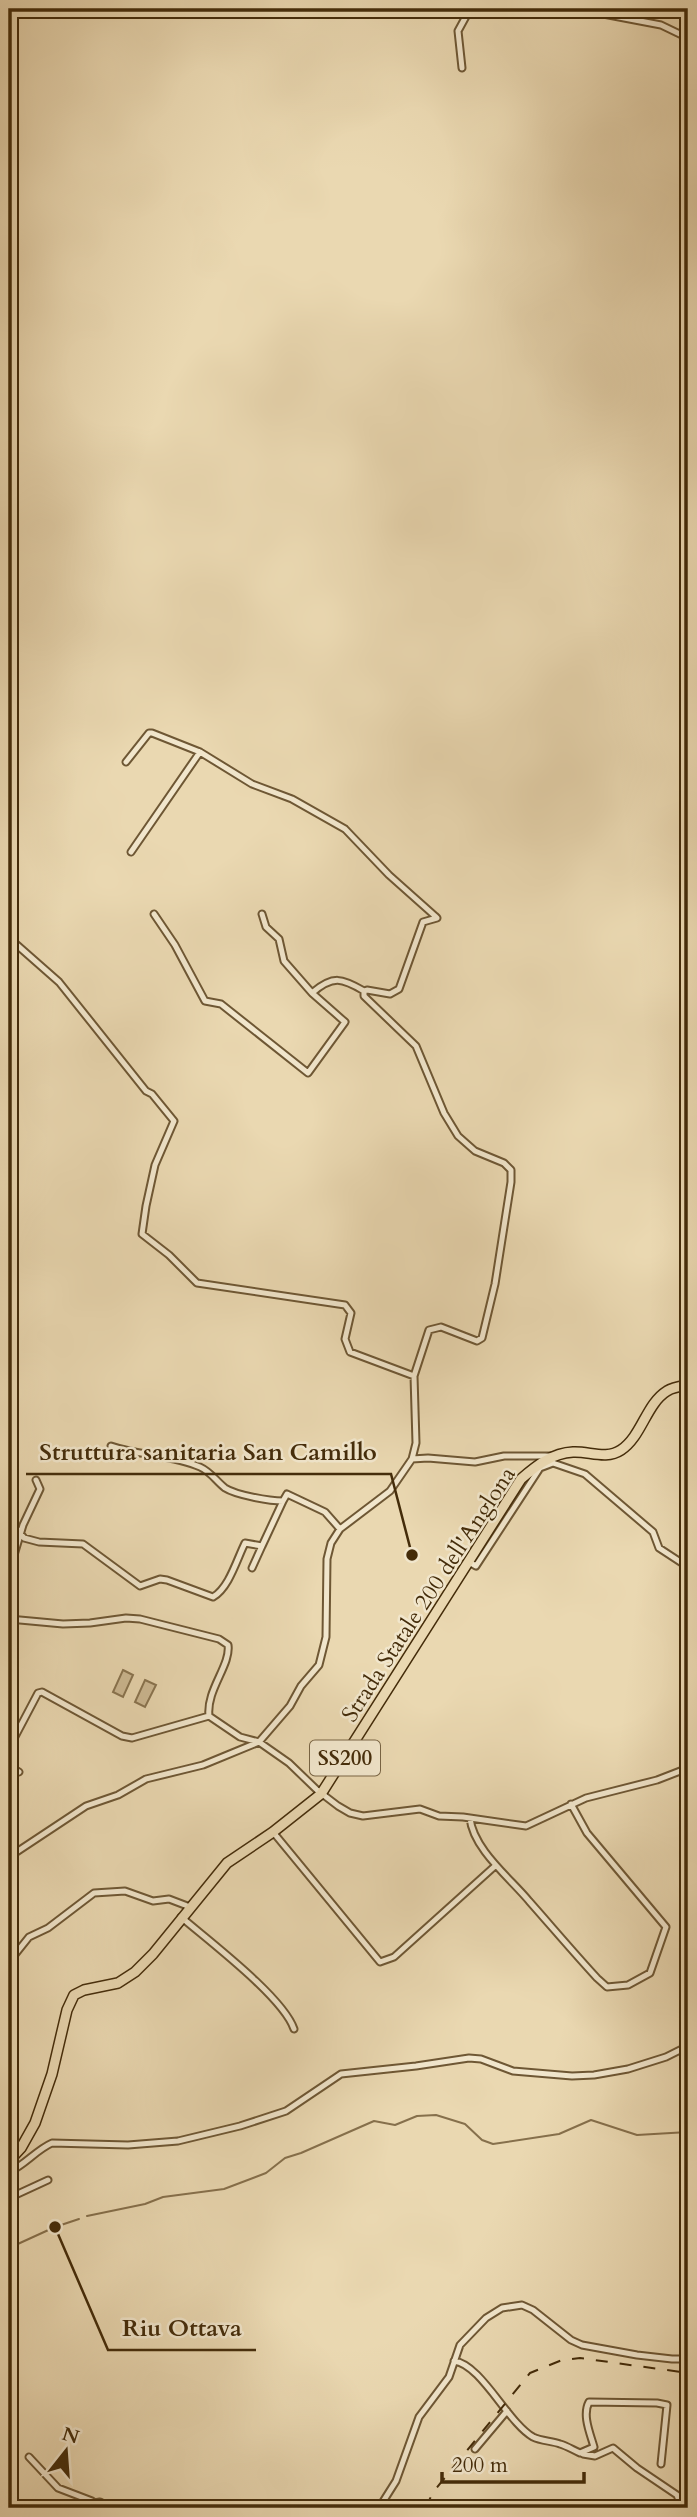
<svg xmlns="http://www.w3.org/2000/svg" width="697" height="2517" font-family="Cardo,serif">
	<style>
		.green { fill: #cebb95; stroke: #897450; stroke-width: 2 }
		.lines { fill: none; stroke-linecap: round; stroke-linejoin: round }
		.stream { stroke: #86704c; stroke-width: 2 }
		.minor-casing { stroke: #6e5734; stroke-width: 9 }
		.primary-casing { stroke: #442c0a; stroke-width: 12 }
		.minor { stroke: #f1e6cc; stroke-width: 5 }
		.primary { stroke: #ead8b1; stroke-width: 9 }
		.rail { stroke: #442c0a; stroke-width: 2; stroke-dasharray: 12 12; stroke-linecap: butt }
		.labels { text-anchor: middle; stroke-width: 5; stroke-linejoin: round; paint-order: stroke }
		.shield { fill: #f1e6cc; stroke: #786444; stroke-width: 2 }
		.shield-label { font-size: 21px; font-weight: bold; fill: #442c0a }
		.street-label { font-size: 23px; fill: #442c0a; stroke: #f1e6cc }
		.leader { fill: none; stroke: #442c0a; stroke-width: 2.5 }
		.callout-dot { fill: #442c0a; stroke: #f1e6cc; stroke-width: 2.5 }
		.callout-label { font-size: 24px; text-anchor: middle; font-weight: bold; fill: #442c0a; stroke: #f1e6cc; stroke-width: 5; stroke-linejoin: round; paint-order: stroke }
	</style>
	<rect width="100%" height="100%" fill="#ead8b1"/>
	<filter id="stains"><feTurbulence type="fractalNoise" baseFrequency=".00286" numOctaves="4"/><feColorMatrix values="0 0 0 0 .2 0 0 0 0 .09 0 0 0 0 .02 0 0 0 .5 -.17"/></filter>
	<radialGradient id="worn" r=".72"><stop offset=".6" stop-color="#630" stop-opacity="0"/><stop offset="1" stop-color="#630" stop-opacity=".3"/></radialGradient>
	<path class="green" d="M123,1670L133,1675L123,1697L113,1692Z
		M145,1680L156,1685L145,1707L135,1702Z"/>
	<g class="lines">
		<path class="stream" d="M87,2216L145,2204L163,2197L224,2189L266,2173L285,2158L301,2153L374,2121L395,2125L417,2116L436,2115L465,2124L482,2140L493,2144L559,2134L591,2120L637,2135L688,2132
			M9,2248L55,2227L79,2219"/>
		<g class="minor-casing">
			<path id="minor" d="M577,9L661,25L688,38
				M462,68L458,31L470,9
				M131,852L200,752
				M154,914L175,945L205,1001L221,1004L308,1073L345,1022L312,993C333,975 342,978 364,991
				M262,914L266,927L279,939L284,961L312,993
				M9,938L59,982L146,1091L152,1094L174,1121L155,1165L146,1206L142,1234L169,1255L197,1283L345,1305L351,1313L345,1339L350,1352L414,1376
				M111,1446C140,1456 173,1455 200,1467C211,1472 216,1481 225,1488C236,1495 269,1501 283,1501L287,1494L325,1512L340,1529
				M412,1459L428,1458L475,1462L504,1456H551
				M9,1519L24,1538L39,1542L83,1544L140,1586L160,1579L167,1580L213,1597C229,1588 237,1559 245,1543L262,1546L252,1568
				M262,1546L283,1501
				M469,1562L476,1566L540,1468L553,1463L585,1474L653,1532L659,1548L688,1567
				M9,1572L23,1525L40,1489L36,1480
				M9,1619L63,1624L90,1623L126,1618L140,1619L219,1639L228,1645C231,1665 206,1690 209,1716
				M209,1716L240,1737L259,1742L289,1763L317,1790L338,1806L350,1813L363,1816L420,1809L439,1816L463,1817L526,1826L586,1798L657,1780L688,1768
				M9,1748L38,1693L42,1692L122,1736L132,1738L209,1716
				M9,1766L19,1772
				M470,1818C473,1849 511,1879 529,1901C552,1927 574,1953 597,1978L607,1987L628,1985L650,1973L666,1927L587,1833L571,1804
				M273,1832L380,1962L394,1957L495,1866
				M9,1857L86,1806L118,1795L146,1779L203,1765L259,1742L290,1706L301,1686L319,1665L326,1637L327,1559L331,1543L340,1529L390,1491L412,1459L416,1443L414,1376L429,1330L441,1327L477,1341L482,1338L495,1284L511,1182V1170L504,1163L475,1151L458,1136L444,1113L416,1046L364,996V991L367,990L390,994L399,989L423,922L437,918L435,916L389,875L345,829L292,799L252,784L200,752L152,733H149L126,762
				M181,1917C209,1941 283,1997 294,2029
				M9,1962L29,1937L48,1928L94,1893L125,1891L153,1901L169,1899L190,1907
				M9,2172C25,2165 36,2150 52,2143L128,2145L178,2141L240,2126L286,2111L341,2074L416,2066L469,2058L481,2059L513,2071L572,2076L594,2075L628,2069L666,2057L688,2046
				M9,2198L48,2180
				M454,2361C481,2364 508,2423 533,2437C541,2441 552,2441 560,2444C567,2446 573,2450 580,2453L594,2447C590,2433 582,2415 589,2402L657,2403L667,2405L661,2464
				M475,2449L507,2411
				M583,2454L595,2456L613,2448L637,2468L677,2495L682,2508
				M29,2457L58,2488L92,2501L95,2508
				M94,2503L100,2502L111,2508
				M9,2506L13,2508
				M379,2508L396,2481L419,2417L449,2377L460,2345L486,2318L502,2308L522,2305L533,2310L571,2340L582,2345L637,2355L672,2359H688"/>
		</g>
		<g class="primary-casing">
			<path id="primary" d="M9,2161L21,2148L35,2123L52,2074L67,2010L74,1995L84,1990L118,1983L135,1972L153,1954L227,1863L273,1832L321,1794L521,1479C536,1466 552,1453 573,1452C589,1451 606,1460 621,1450C642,1436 646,1404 667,1391C673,1387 682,1386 688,1385"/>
		</g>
		<use href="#minor" class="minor"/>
		<use href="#primary" class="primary"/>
		<path class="rail" d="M425,2508L434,2491L530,2373L562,2360L580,2358L688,2373"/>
	</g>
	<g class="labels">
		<rect class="shield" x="310" y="1740.5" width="70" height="35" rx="5"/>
		<g class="shield-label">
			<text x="345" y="1765">SS200</text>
		</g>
		<g class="street-label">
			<text transform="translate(428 1594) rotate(-57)" y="8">Strada Statale 200 dell'Anglona</text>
		</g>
	</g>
	<path class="leader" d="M412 1555L391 1474H26M55 2227L108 2350H256"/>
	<g class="callout-dot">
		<circle cx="412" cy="1555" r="7"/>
		<circle cx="55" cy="2227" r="7"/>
	</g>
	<g class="callout-label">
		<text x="208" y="1460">Struttura sanitaria San Camillo</text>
		<text x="182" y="2336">Riu Ottava</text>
	</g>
	<rect width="697" height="2517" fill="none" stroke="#ead8b1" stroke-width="35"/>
	<rect x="10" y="10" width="676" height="2496" fill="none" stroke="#442c0a" stroke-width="3.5"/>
	<rect x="18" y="18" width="662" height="2482" fill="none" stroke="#442c0a" stroke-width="2"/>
	<g transform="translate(66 2451) rotate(17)" stroke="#f1e6cc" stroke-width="5" paint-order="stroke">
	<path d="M0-5L12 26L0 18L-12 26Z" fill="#442c0a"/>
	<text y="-10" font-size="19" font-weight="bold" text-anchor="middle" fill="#442c0a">N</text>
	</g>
	<path d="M442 2472v10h142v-10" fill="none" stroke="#442c0a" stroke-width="3.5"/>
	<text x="452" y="2472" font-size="21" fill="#442c0a" stroke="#f1e6cc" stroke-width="5" paint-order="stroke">200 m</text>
	<rect width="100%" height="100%" filter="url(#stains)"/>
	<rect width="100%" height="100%" fill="url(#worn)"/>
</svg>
